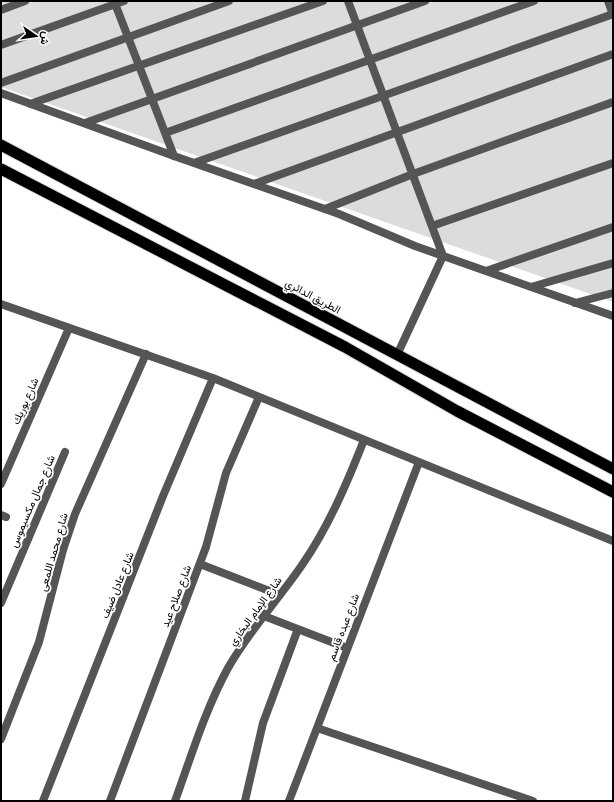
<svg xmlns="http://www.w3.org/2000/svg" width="614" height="802" font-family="'Source Sans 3',Vazirmatn,sans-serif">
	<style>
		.green { fill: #dcdcdc }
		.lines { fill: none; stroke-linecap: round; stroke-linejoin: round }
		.trunk-casing { stroke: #dbdbdb; stroke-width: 13 }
		.service { stroke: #555; stroke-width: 8 }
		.minor { stroke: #555; stroke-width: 8 }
		.trunk { stroke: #000; stroke-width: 11 }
		.labels { text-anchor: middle; stroke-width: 3.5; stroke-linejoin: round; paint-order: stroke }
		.street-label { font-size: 11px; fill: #000; stroke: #fff }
	</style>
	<rect width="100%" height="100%" fill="#fff"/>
	<path class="green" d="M1,1H613V302L1,87Z"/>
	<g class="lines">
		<g class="trunk-casing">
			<path id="trunk" d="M1,145L613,469
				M1,169L345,347L457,411L613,492"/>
		</g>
		<path class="service" d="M114,1L174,156
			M348,1L443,256L397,355
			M608,1L613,15
			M1,10L25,1
			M1,45L124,1
			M1,83L229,1
			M1,93L174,156L339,214L415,246L613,316
			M30,104L323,1
			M85,123L425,1
			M165,133L534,1
			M194,163L613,14
			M254,184L613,54
			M325,209L413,174L613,102
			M432,226L613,163
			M486,271L613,227
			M531,287L613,263
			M575,303L613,293"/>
		<path class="minor" d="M1,304L213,378L613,541
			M1,484L69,328
			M1,515L6,517
			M200,564L280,595
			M1,603L65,452
			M264,616L347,648
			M317,728L533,801
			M1,739L39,642L63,550L75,514L146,354
			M43,801L163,496L213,378
			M110,801L206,547L226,473L259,397
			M175,801C191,757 205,710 228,668C249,631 278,600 302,565C329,526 347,483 364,440
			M245,801L263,723L298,629
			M289,801L419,462"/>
		<use href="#trunk" class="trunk"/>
	</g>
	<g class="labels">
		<g class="street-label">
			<text transform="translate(313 296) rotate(28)" y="4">الطريق الدائري</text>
			<text transform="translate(25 401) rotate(-66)" y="4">شارع بوريك</text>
			<text transform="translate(32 501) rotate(-67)" y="4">شارع جمال مكسيموس</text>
			<text transform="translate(53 552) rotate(-74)" y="4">شارع محمد اللمعى</text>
			<text transform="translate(117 585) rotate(-68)" y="4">شارع عادل ضيف</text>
			<text transform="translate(176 596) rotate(-69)" y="4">شارع صلاح عيد</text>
			<text transform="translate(255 611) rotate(-54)" y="4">شارع الإمام البخاري</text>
			<text transform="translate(343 627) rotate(-69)" y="4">شارع عبده قاسم</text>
		</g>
	</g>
	<rect width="614" height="802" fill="none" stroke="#000000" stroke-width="4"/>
	<g transform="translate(36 36) rotate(103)" stroke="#ffffff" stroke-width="3" paint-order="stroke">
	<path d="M0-3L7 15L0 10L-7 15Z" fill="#000000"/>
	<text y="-6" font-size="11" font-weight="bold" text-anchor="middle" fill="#000000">ش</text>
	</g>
</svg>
